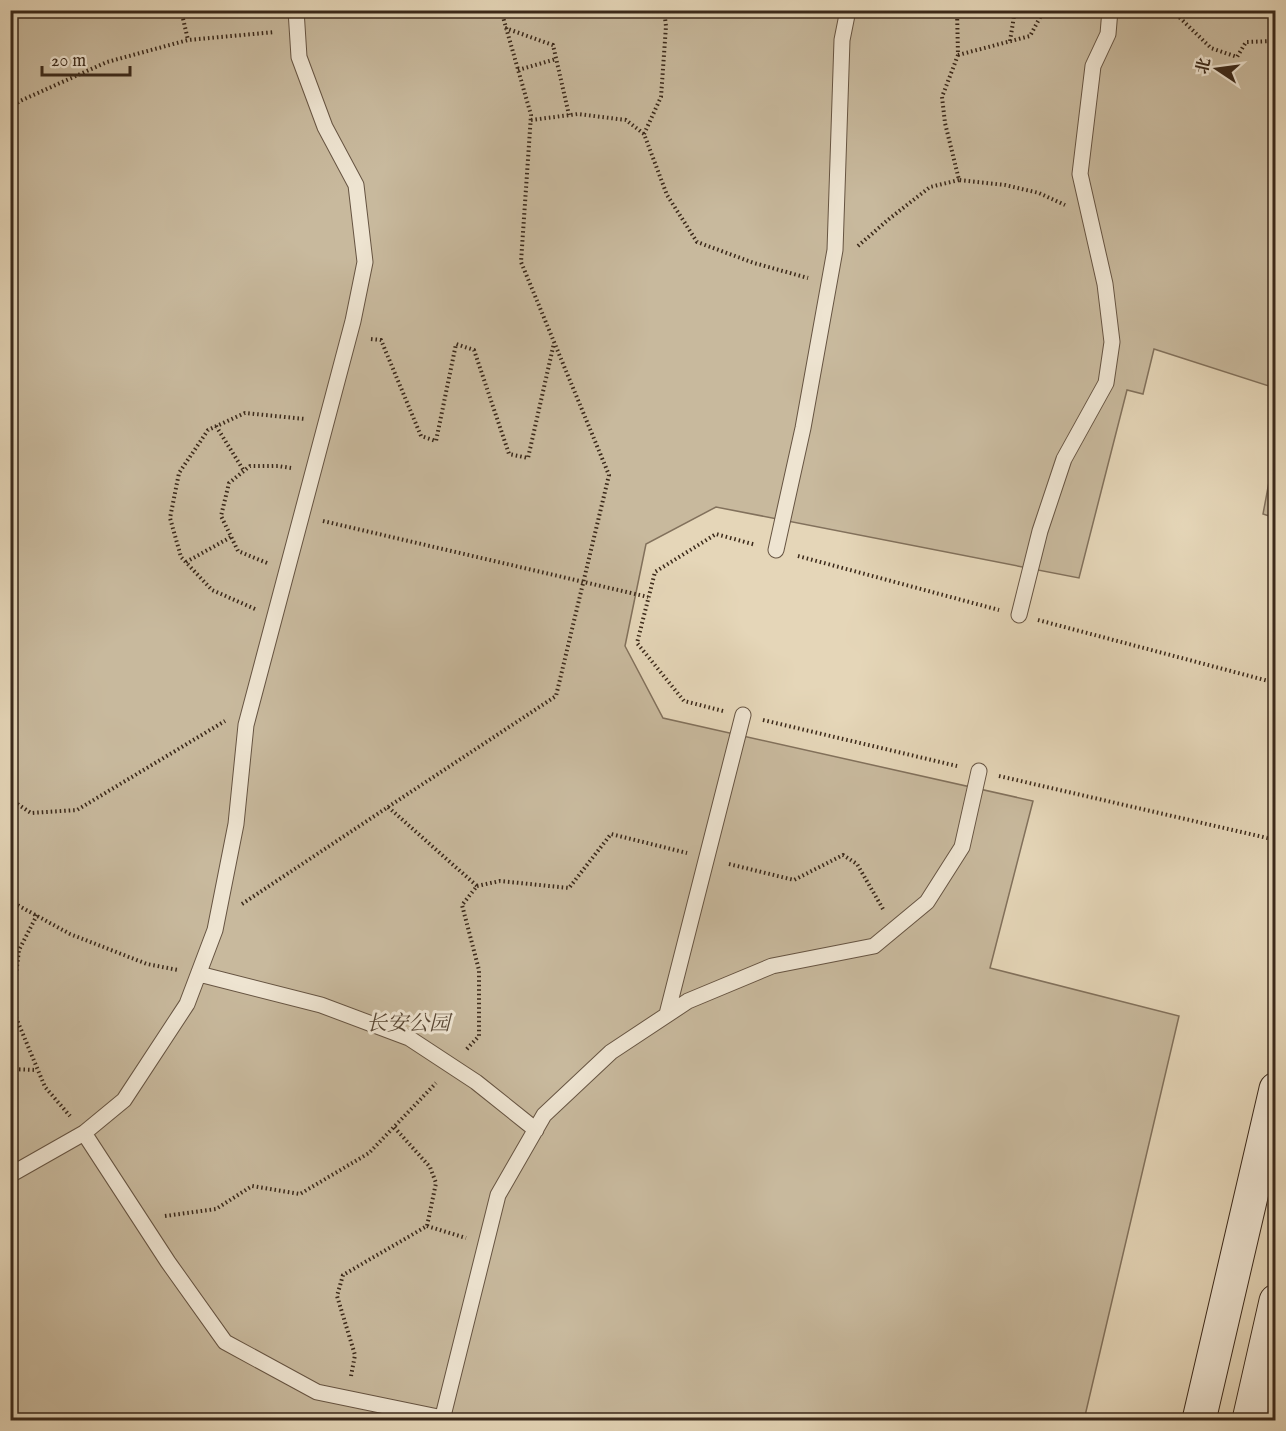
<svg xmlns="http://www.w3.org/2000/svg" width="1286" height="1431" font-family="'IM FELL English','Noto Serif SC',serif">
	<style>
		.green { fill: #c8b99d; stroke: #82715c; stroke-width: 1.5 }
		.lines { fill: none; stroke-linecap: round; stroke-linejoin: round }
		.service-casing { stroke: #665442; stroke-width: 17 }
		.secondary-casing { stroke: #3b291a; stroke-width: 35 }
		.path { stroke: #3b291a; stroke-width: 4; stroke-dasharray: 1.5 3; stroke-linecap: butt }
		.service { stroke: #eee4d1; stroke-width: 15 }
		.secondary { stroke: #eee4d1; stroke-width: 33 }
		.labels { text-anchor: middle; stroke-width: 6; stroke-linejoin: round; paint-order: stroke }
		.park-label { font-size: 21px; font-style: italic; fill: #574634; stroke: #eee4d1 }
	</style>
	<rect width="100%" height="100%" fill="#e5d6b8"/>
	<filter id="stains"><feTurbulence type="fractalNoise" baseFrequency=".00333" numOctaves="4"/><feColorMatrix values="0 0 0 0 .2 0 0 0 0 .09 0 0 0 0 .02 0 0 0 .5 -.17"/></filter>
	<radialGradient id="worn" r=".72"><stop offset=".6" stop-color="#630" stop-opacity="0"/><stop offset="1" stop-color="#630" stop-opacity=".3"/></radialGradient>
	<path class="green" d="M10,11H1275V388L1154,349L1143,394L1127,390L1079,578L716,507L646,544L625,646L663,718L1033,801L990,968L1179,1016L1084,1420H11Z
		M1275,450L1276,518H1275L1263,514Z"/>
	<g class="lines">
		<g class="service-casing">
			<path id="service" d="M776,550L803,428L835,250L842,40L848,10
				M1019,615L1040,531L1064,459L1106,383L1112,342L1105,284L1080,174L1093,66L1108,34L1110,10
				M199,974L321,1005L409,1038L476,1082L536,1130
				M667,1014L743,715
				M84,1133L168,1262L225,1342L317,1392L443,1418
				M10,1175L84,1133L124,1100L187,1004L215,930L236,824L246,725L353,321L365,262L356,185L325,127L299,57L296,10
				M442,1420L498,1195L544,1115L611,1052L688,1001L772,966L874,946L927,902L962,847L979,771"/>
		</g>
		<g class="secondary-casing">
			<path id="secondary" d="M1199,1420L1276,1089
				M1249,1420L1276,1301"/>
		</g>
		<path class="path" d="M181,10L188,40
			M957,10L958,55L942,97L945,123L959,180L1005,185L1039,193L1065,205
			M1154,10L1177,15L1211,48L1237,57L1246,42L1276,41
			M505,28L553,45L569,115
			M1010,41L1015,10
			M958,55L1030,36L1044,10
			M518,70L556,59
			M10,108L20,101L107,62L188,40L275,32
			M531,120L578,114L626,120L644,134L667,195L697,242L754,263L808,278
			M644,134L661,97L666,26L664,10
			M858,246L889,219L930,187L959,180
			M371,339L381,340L421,436L436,441L456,344L474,350L509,454L528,458L554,343
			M216,426L244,471
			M323,521L648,597
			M798,556L999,610
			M186,562L231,537
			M267,563L238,551L221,516L229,483L250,466H278L291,468
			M255,609L212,590L181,557L170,518L179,473L208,430L245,413L305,419
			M1038,620L1276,683
			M723,711L684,701L637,643L655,572L716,534L756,545
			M763,720L957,766
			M999,776L1276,840
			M10,799L31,813L77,810L225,721
			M388,807L556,696L609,475L521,262L531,115L501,10
			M729,864L794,880L843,855L857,864L883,909
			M477,886L500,881L569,888L611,834L687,853
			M10,901L70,934L147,964L178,970
			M242,904L388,807L477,886L462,905L479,970V1036L465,1051
			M37,915L19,950L12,1008L45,1087L70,1116
			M10,1069L37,1070
			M165,1216L216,1209L252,1186L300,1194L369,1153L436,1083
			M427,1226L466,1238
			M351,1376L355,1355L337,1296L343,1275L427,1226L436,1183L430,1167L394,1127"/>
		<use href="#service" class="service"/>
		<use href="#secondary" class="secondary"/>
	</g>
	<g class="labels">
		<g class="park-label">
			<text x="408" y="1030">长安公园</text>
		</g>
	</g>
	<rect width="1286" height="1431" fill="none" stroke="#e5d6b8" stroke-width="36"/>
	<rect x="12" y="12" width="1262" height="1407" fill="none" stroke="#3b291a" stroke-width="3"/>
	<rect x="18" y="18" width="1250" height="1395" fill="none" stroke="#3b291a" stroke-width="1.5"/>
	<g transform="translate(1217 69) rotate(283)" stroke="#eee4d1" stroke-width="4.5" paint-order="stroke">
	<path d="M0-4.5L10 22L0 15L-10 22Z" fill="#3b291a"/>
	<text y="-9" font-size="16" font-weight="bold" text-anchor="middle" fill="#3b291a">北</text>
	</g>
	<path d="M42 66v9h88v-9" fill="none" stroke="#3b291a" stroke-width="3"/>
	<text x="51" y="66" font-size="18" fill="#3b291a" stroke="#eee4d1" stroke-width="4.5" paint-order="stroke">20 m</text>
	<rect width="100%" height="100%" filter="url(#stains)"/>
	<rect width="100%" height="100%" fill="url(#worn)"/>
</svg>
